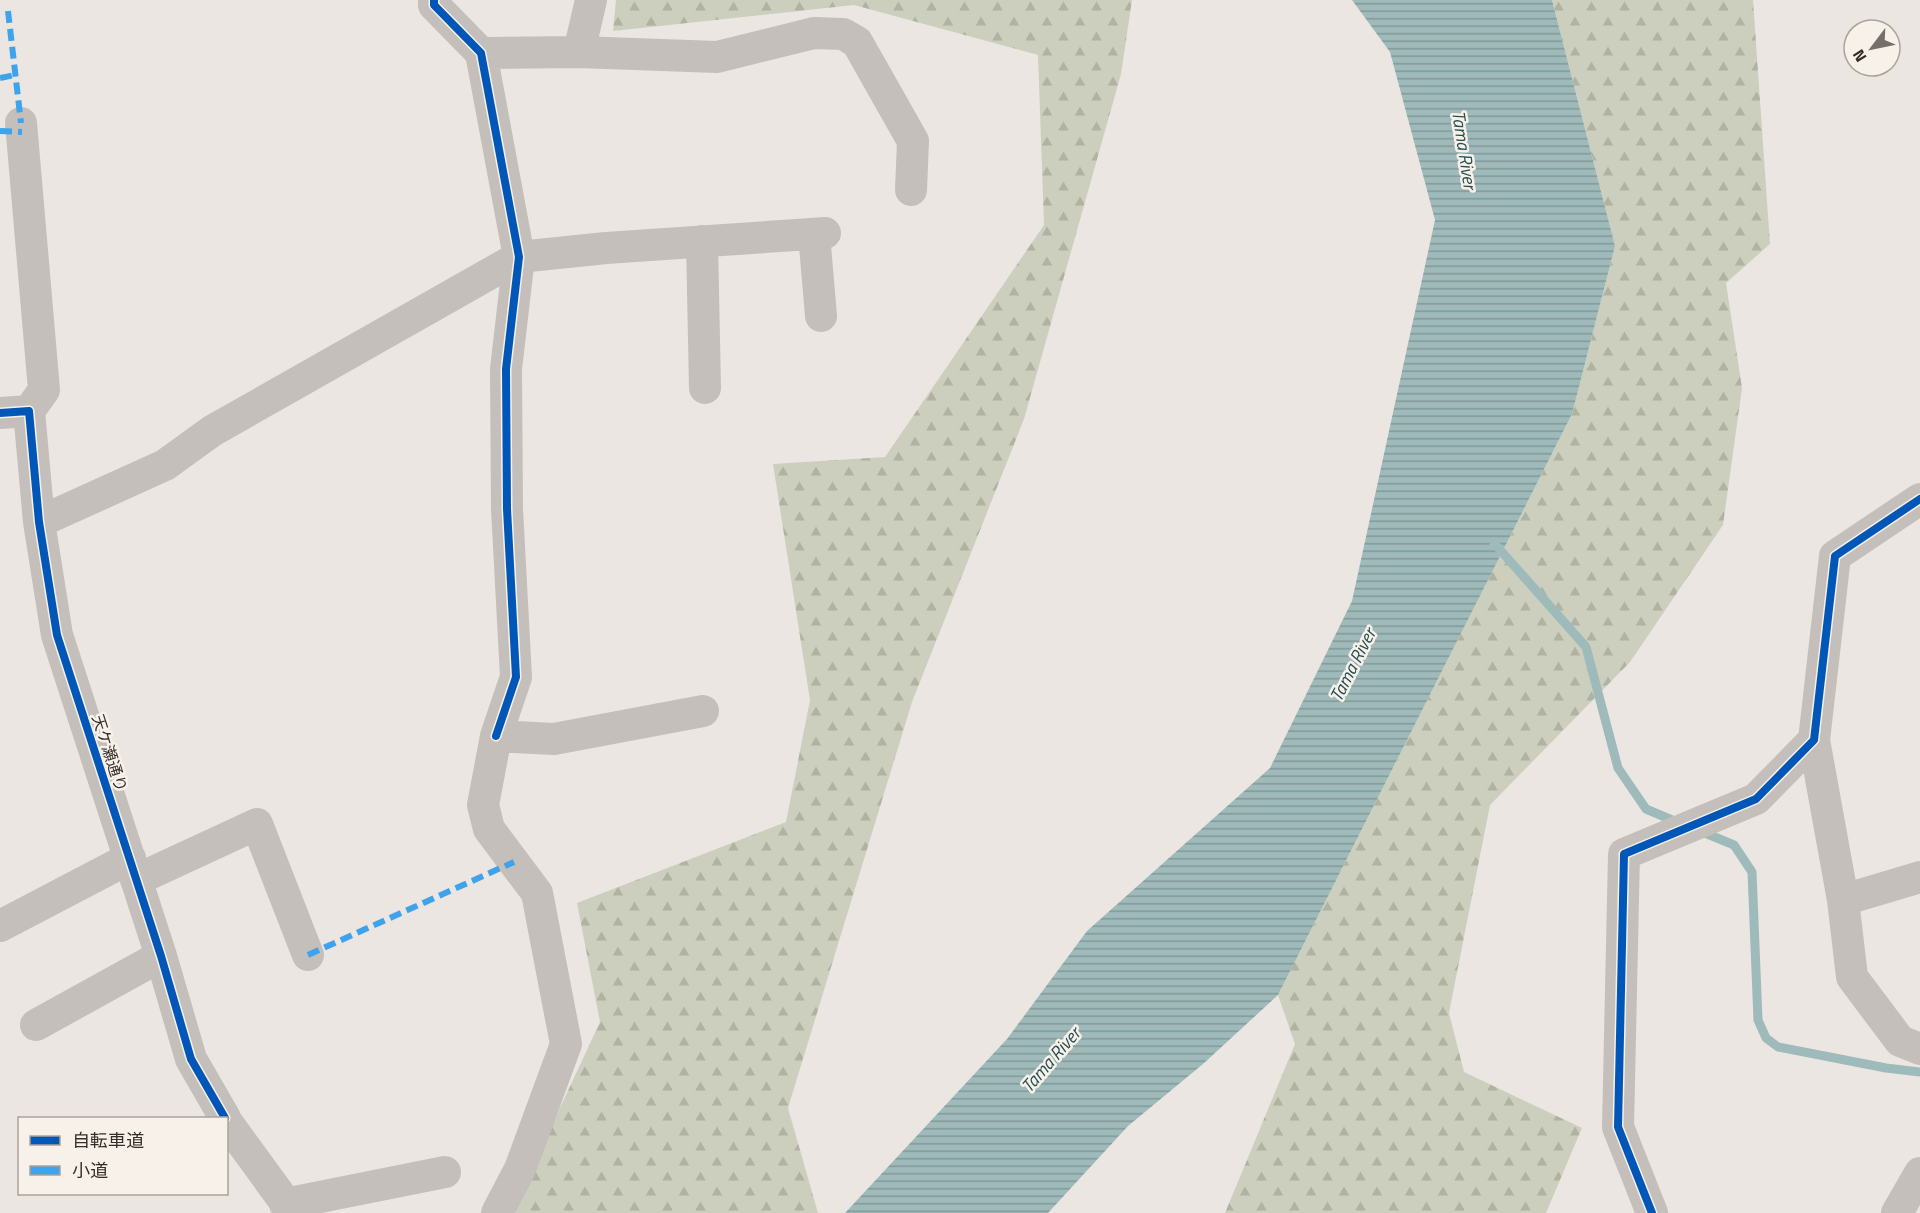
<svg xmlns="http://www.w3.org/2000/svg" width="1920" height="1213" font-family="'Titillium Web','Noto Sans JP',sans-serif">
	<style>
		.forest { fill: url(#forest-firs) }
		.water { fill: url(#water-rules) }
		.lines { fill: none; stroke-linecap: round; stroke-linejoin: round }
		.stream { stroke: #9fbaba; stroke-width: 9 }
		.minor { stroke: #c4bfba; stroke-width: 32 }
		.quiet { stroke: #3ea3eb; stroke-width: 6; stroke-dasharray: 12 6; stroke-linecap: butt }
		.cycleway-casing { stroke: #f8f1e9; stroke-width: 11 }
		.cycleway { stroke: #0057b8; stroke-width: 8 }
		.labels { text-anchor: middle; stroke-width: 5; stroke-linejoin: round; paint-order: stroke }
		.street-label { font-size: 16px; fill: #352d29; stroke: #f8f1e9 }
		.water-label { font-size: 18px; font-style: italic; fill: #234e52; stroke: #f8f1e9 }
	</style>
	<defs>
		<pattern id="forest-firs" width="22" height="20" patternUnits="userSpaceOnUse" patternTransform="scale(1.5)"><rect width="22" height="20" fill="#cccfbd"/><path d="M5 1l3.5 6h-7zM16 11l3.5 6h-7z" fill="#b0b2a2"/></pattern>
		<pattern id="water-rules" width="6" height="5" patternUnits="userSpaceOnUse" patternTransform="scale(1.5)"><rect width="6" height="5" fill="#9fbaba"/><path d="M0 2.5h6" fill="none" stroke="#829897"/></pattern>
	</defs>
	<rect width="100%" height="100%" fill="#ebe6e1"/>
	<path class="forest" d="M616,0H1132L1121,74L1024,419L912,702L788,1108L818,1213H511L600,1022L577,903L786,822L810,700L773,464L885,457L1044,225L1038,55L854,5L613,31Z
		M1552,0H1753L1770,244L1726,283L1742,388L1723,525L1630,662L1490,805L1449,1013L1464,1072L1582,1128L1546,1213H1225L1295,1044L1278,995L1572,414L1615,246Z"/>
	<path class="water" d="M1352,0H1552L1615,246L1572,414L1278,995L1203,1064L1128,1126L1048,1213H845L1007,1039L1087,931L1270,768L1352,601L1435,220L1390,52Z"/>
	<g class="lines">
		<path class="stream" d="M1494,543L1586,647L1618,768L1646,809L1679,823
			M1700,831L1734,845L1752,872L1758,1020L1766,1038L1778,1047L1886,1068L1920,1072"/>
		<path class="minor" d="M434,0V5L481,53L519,257L506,369L507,509L516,677L496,736L483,805L489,829L537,893L566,1044L520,1169L497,1213
			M579,52L591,0
			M481,53L579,52L717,57L814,33L843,34L857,42L913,141L911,190
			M21,123L44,390L29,411
			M814,234L821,316
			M702,241L705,388
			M29,411L39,522L57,635L161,956L191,1059L225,1118
			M0,413L29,411
			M39,522L165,465L212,431L519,257L606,248L825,233
			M496,736L554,739L703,711
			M1814,740L1843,900L1852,977L1900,1041L1920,1049
			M136,880L257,824L308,955
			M1843,900L1920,877
			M0,926L130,858
			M36,1025L161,956
			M226,1121L293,1213
			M285,1204L445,1172
			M1652,1213L1618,1127L1624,854L1756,799L1814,740L1835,556L1920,499
			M1897,1213L1920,1173"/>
		<path class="quiet" d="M8,11L21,123
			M0,78L15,75
			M0,131L22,132
			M308,955L514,862"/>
		<g class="cycleway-casing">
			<path id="cycleway" d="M434,0V5L481,53L519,257L506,369L507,509L516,677L496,736
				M0,413L29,411L39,522L57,635L161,956L191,1059L225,1118
				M1652,1213L1618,1127L1624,854L1756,799L1814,740L1835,556L1920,499"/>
		</g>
		<use href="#cycleway" class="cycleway"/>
	</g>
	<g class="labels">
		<g class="street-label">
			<text transform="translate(110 753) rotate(72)" y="6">天ケ瀬通り</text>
		</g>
		<g class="water-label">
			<text transform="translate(1464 150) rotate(81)" y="6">Tama River</text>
			<text transform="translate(1353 665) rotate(-63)" y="6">Tama River</text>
			<text transform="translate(1051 1060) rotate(-49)" y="6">Tama River</text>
		</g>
	</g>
	<rect x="18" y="1117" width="210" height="78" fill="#f8f1e9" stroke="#aaa39c" stroke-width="1.5"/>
	<rect x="30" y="1136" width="30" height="9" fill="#0057b8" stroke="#aaa39c" stroke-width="1.5"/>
	<text x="72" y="1147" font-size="18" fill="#352d29">自転車道</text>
	<rect x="30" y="1166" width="30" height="9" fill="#3ea3eb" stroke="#aaa39c" stroke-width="1.5"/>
	<text x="72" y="1177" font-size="18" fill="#352d29">小道</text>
	<g transform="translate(1872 48) rotate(238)"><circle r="28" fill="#f8f1e9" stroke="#aaa39c" stroke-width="1.5"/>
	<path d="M0-4.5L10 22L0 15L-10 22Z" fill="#756e69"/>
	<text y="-9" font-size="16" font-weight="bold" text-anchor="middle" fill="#352d29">N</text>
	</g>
</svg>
